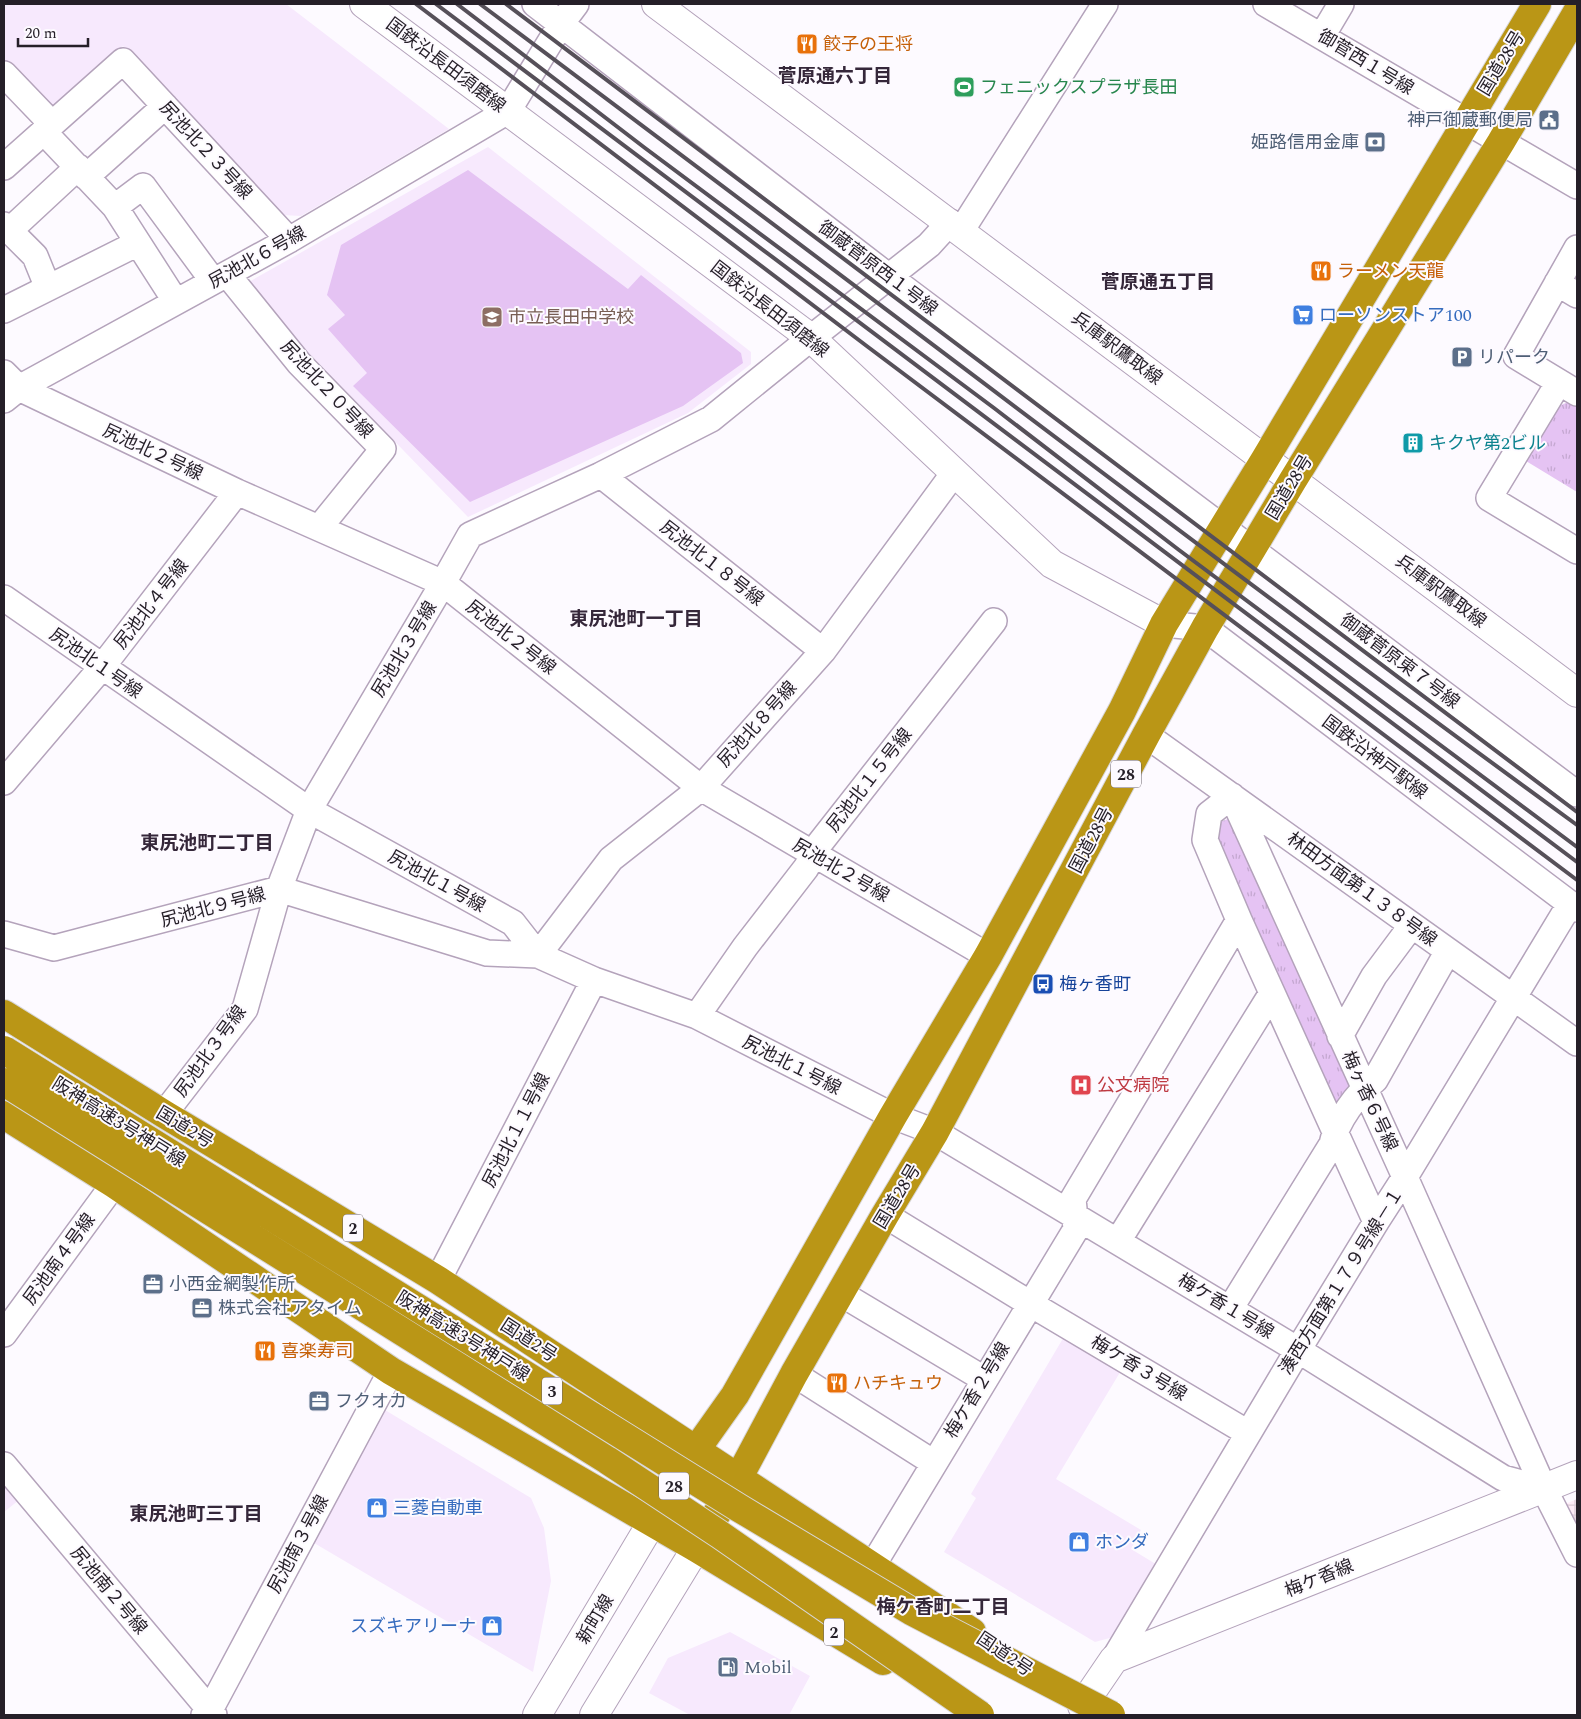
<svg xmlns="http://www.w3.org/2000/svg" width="1581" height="1719" font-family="Spectral,'Noto Sans JP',serif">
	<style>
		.built { fill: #f7e9fd }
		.industrial { fill: url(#industrial-grid) }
		.park { fill: url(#park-tufts) }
		.pitch { fill: #e5c3f3 }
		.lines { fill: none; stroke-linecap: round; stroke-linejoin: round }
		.street-casing { stroke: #b4a3bb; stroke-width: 28 }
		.secondary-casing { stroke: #b4a3bb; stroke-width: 30 }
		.highway-casing { stroke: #d8d7d8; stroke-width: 30 }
		.street { stroke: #fff; stroke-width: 25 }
		.secondary { stroke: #fff; stroke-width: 28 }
		.highway { stroke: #ba9616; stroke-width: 28 }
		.rail { stroke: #565059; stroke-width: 4 }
		.highway-bridge-casing { stroke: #d8d7d8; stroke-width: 30; stroke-linecap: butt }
		.highway-bridge { stroke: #ba9616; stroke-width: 28 }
		.labels { text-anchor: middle; stroke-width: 4; stroke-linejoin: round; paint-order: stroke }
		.shield { fill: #fdfaff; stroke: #666168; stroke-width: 1 }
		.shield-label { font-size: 16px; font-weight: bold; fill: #251f28 }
		.food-label { font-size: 18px; fill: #c56008; stroke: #fdfaff; text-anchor: start }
		.street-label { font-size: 18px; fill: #251f28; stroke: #fdfaff }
		.leisure-label { font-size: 18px; fill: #27864d; stroke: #fdfaff; text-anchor: start }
		.service-label { font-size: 18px; fill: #4e5e75; stroke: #fdfaff; text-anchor: start }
		.shop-label { font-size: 18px; fill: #366cbe; stroke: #fdfaff; text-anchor: start }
		.education-label { font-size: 18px; fill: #785e54; stroke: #fdfaff; text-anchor: start }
		.culture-label { font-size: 18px; fill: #0d838f; stroke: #fdfaff; text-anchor: start }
		.transit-label { font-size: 18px; fill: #164399; stroke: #fdfaff; text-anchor: start }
		.health-label { font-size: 18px; fill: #be3a42; stroke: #fdfaff; text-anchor: start }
		.neighbourhood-label { font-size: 19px; font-weight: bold; fill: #35273a; stroke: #fdfaff }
	</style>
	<defs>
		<pattern id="industrial-grid" width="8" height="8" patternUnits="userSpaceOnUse" patternTransform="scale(1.25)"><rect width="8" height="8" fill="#fdecf7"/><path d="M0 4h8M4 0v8" fill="none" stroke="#d9cad4"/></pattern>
		<pattern id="park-tufts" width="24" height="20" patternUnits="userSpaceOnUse" patternTransform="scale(1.25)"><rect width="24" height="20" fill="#e5c3f3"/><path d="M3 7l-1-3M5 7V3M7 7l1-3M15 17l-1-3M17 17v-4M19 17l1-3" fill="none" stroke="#c4a7d0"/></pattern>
	</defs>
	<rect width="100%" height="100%" fill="#fdfaff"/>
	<path class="built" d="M4,4H286L449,129L301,216L282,215L123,46L48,111L4,62Z
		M488,147L751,352V364L688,413L468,517L307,351L247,283Z
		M1065,1335L1122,1369L1056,1479L1141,1530L1131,1549L1159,1566L1117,1636L1095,1642L944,1552L976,1498L971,1494Z
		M380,1407L531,1498L544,1528L551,1581L533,1672L309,1540Z
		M4,1482L19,1500L4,1512Z
		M730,1632L810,1676L789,1715H690L649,1693L668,1658Z"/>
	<path class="industrial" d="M1577,1499V1533L1563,1505Z"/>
	<path class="park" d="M1570,401L1577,406V492L1526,461L1557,407Z
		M1238,815L1359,1088L1332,1111L1215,844L1220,822Z"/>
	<path class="pitch" d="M468,170L628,289L641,275L741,353L743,363L683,406L470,502L353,386L367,373L328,329L345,315L327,295L341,245Z"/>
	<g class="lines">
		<g class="street-casing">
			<path id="street" d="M535,4L888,276L1577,794
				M1266,4L1577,186
				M1322,36L1341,4
				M4,74L52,124
				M44,132L115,207L176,302
				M4,167L123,61L289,240
				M86,177L165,106
				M115,207L143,186L213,281
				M4,225L35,256L48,288
				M9,231L78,167
				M961,231L1105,4
				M1577,248L1516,356L1577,393
				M227,274L299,363L383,449L319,528
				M1557,283L1577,295
				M4,310L138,243
				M4,373L19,388L237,492L443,583L701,788L988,956
				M1559,382L1489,498L1577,551
				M4,400L19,388L289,240L508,111L561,24L576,4
				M601,475L823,651
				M4,598L309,810L513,923L538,955L594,980L697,1016L893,1116L935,1132L1298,1350L1503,1478L1544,1489
				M1164,624L1205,628L1577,909
				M1146,735L1577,1043
				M4,782L102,667L237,492
				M4,934L54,948L279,889L487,953L538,955
				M538,955L611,859L701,788L823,651L954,473
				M697,1016L745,947L806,868L820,843L994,621
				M1340,1036L1374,976L1412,925
				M164,1114L245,1009L279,889L309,810L443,583L470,535L601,475L711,419L811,338L929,245L950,222
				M885,1215L1029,1303L1248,1433
				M1376,1222L1239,920L1205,840L1209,814L1232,796L1405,1177L1544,1489L1577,1554
				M1118,1241L1272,993
				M438,1280L594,980
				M840,1293L984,1379
				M1230,1309L1332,1144C1336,1122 1357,1093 1375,1080L1448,951
				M4,1334L114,1184
				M794,1374L934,1463
				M4,1465L214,1715
				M873,1565L1076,1229L1073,1199L1239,920
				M1114,1659L1298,1350L1376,1222L1405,1177L1570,904
				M204,1715L210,1710L391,1371"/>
		</g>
		<g class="secondary-casing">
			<path id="secondary" d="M364,4L811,338L1052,564L1164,624
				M656,4L1577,693
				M1082,1706L1114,1659L1577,1475
				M537,1715L652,1522
				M594,1715L696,1548"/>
		</g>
		<g class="highway-casing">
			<path id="highway" d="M4,1014L164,1114L438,1280L972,1632
				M4,1115L114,1184L391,1371L696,1548L883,1661
				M652,1522L696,1450L735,1395L893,1116L988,956L1122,711L1164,624L1265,459L1537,4
				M696,1548L739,1477L794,1374L885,1215L935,1132L1146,735L1205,628L1293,480L1501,142L1577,12"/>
		</g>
		<use href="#street" class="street"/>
		<use href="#secondary" class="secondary"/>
		<use href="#highway" class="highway"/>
		<path class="rail" d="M416,4L868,347L1577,880
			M436,4L1577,862
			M457,4L645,148L994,408L1179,550L1577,847
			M480,4C846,277 1208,556 1577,825
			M506,4L1577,812"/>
		<g class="highway-bridge-casing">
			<path id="highway-bridge" d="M4,1050L739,1508L911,1611L1111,1715
				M4,1082L607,1460L719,1534L980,1715"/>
		</g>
		<use href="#highway-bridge" class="highway-bridge"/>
	</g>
	<defs>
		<g id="restaurant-square" transform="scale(1.125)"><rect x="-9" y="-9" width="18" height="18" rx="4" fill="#e8710a" stroke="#fdfaff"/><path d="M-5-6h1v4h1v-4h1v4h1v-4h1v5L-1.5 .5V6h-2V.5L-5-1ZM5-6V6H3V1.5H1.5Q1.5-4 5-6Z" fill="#fff"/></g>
		<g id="stadium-square" transform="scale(1.125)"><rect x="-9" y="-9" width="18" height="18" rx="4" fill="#2e9e5b" stroke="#fdfaff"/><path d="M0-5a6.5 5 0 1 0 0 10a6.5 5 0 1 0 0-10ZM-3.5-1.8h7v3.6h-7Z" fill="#fff"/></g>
		<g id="civic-square" transform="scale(1.125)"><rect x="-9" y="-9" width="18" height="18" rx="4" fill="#5c6f8a" stroke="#fdfaff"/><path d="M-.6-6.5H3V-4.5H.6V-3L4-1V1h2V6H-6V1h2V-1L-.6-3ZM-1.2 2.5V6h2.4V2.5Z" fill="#fff"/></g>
		<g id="bank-square" transform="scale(1.125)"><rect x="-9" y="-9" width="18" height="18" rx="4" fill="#5c6f8a" stroke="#fdfaff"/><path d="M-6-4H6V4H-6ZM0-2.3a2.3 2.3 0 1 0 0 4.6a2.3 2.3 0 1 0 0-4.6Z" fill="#fff"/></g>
		<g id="supermarket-square" transform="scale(1.125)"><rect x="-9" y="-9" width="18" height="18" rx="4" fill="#3f7fe0" stroke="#fdfaff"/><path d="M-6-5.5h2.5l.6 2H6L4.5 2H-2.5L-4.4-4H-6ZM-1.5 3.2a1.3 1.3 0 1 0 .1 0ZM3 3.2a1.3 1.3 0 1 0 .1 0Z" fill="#fff"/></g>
		<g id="school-square" transform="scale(1.125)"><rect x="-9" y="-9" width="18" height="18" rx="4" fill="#8d6e63" stroke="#fdfaff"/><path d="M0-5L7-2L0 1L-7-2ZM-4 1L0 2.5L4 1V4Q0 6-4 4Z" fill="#fff"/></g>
		<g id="parking-square" transform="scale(1.125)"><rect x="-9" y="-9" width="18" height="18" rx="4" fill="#5c6f8a" stroke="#fdfaff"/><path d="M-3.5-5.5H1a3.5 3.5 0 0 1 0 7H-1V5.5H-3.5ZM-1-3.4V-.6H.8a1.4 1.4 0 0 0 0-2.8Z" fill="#fff"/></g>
		<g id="building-square" transform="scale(1.125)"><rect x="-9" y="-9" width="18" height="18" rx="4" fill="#0f9aa8" stroke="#fdfaff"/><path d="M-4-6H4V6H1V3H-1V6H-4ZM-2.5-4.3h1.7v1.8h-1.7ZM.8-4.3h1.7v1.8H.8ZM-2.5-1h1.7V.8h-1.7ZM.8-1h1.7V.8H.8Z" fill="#fff"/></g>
		<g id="bus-square" transform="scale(1.125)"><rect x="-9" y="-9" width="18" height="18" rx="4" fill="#1a4fb4" stroke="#fdfaff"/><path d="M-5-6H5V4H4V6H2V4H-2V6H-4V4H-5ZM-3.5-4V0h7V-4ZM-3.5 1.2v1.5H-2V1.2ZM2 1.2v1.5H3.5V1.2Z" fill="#fff"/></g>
		<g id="hospital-square" transform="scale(1.125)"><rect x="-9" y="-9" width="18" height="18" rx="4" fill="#e0444e" stroke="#fdfaff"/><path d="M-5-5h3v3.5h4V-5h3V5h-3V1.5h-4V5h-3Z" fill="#fff"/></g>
		<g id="office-square" transform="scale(1.125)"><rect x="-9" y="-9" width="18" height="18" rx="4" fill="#5c6f8a" stroke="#fdfaff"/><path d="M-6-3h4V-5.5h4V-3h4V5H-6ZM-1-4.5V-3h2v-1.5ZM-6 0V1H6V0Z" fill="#fff"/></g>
		<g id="shop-square" transform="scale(1.125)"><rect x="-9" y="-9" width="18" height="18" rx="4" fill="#3f7fe0" stroke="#fdfaff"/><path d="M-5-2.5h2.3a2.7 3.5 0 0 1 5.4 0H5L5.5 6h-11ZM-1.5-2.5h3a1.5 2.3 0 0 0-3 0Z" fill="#fff"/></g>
		<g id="fuel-square" transform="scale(1.125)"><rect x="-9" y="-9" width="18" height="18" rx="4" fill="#5c6f8a" stroke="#fdfaff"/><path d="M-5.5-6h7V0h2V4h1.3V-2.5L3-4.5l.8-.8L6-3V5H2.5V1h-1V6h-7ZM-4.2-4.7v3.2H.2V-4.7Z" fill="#fff"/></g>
	</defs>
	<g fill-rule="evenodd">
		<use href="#restaurant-square" x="807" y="44"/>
		<use href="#stadium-square" x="964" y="87"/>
		<use href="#civic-square" x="1549" y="120"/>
		<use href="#bank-square" x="1375" y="142"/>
		<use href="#restaurant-square" x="1321" y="271"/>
		<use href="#supermarket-square" x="1303" y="315"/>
		<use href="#school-square" x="492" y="317"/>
		<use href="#parking-square" x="1462" y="357"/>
		<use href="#building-square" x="1413" y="443"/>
		<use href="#bus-square" x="1043" y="984"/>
		<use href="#hospital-square" x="1081" y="1085"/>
		<use href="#office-square" x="153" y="1284"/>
		<use href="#office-square" x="202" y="1308"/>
		<use href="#restaurant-square" x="265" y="1351"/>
		<use href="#restaurant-square" x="837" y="1383"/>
		<use href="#office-square" x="319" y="1401"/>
		<use href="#shop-square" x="377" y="1508"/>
		<use href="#shop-square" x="1079" y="1542"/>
		<use href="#shop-square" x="492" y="1626"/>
		<use href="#fuel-square" x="728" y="1667"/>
	</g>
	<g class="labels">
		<g class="shield">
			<rect x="1111" y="760.5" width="30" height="27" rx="4"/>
			<rect x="343" y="1214.5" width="20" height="27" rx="4"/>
			<rect x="542" y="1377.5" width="20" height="27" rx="4"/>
			<rect x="659" y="1472.5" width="30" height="27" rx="4"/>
			<rect x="824" y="1618.5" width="20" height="27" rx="4"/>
		</g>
		<g class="shield-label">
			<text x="1126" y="780">28</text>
			<text x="353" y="1234">2</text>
			<text x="552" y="1397">3</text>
			<text x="674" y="1492">28</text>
			<text x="834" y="1638">2</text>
		</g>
		<g class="food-label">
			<text x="823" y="50">餃子の王将</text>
			<text x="1337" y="277">ラーメン天龍</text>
			<text x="281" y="1357">喜楽寿司</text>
			<text x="853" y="1389">ハチキュウ</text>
		</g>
		<g class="street-label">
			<text transform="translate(1366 62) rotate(31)" y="6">御菅西１号線</text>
			<text transform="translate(1501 63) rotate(-59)" y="6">国道28号</text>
			<text transform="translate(446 65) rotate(37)" y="6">国鉄沿長田須磨線</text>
			<text transform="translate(206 150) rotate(47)" y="6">尻池北２３号線</text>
			<text transform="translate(257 257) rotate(-29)" y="6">尻池北６号線</text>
			<text transform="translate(878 268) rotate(37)" y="6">御蔵菅原西１号線</text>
			<text transform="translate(770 309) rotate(38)" y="6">国鉄沿長田須磨線</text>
			<text transform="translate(1117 348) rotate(37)" y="6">兵庫駅鷹取線</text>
			<text transform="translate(327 389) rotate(47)" y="6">尻池北２０号線</text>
			<text transform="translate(153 452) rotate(25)" y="6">尻池北２号線</text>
			<text transform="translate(1289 487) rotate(-59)" y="6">国道28号</text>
			<text transform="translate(712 563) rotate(38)" y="6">尻池北１８号線</text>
			<text transform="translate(1441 591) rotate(37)" y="6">兵庫駅鷹取線</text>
			<text transform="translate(151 604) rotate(-52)" y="6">尻池北４号線</text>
			<text transform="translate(511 637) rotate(38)" y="6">尻池北２号線</text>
			<text transform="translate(404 649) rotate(-59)" y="6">尻池北３号線</text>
			<text transform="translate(1400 661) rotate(37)" y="6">御蔵菅原東７号線</text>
			<text transform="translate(96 663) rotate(35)" y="6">尻池北１号線</text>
			<text transform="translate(757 724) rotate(-48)" y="6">尻池北８号線</text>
			<text transform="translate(1375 757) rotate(37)" y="6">国鉄沿神戸駅線</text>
			<text transform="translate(869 780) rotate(-52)" y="6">尻池北１５号線</text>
			<text transform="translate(1091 840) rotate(-62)" y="6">国道28号</text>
			<text transform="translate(841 870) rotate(30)" y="6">尻池北２号線</text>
			<text transform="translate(437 881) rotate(29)" y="6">尻池北１号線</text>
			<text transform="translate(1362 889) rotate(36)" y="6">林田方面第１３８号線</text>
			<text transform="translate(213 907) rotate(-15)" y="6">尻池北９号線</text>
			<text transform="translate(210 1051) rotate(-54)" y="6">尻池北３号線</text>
			<text transform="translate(792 1065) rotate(27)" y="6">尻池北１号線</text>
			<text transform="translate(1370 1101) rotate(65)" y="6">梅ヶ香６号線</text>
			<text transform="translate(119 1122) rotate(32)" y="6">阪神高速3号神戸線</text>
			<text transform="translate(185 1127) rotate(31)" y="6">国道2号</text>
			<text transform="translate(516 1130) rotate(-63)" y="6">尻池北１１号線</text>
			<text transform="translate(897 1196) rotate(-59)" y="6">国道28号</text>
			<text transform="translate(59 1259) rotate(-54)" y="6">尻池南４号線</text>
			<text transform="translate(1341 1281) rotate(-58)" y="6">湊西方面第１７９号線－１</text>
			<text transform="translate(1226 1306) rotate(31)" y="6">梅ケ香１号線</text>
			<text transform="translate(463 1336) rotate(32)" y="6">阪神高速3号神戸線</text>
			<text transform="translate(529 1340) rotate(33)" y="6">国道2号</text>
			<text transform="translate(1139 1368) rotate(31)" y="6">梅ケ香３号線</text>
			<text transform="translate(977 1390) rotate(-59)" y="6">梅ケ香２号線</text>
			<text transform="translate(298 1544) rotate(-62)" y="6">尻池南３号線</text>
			<text transform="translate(1319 1578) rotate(-22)" y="6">梅ケ香線</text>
			<text transform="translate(109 1590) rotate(50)" y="6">尻池南２号線</text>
			<text transform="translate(595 1619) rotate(-59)" y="6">新町線</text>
			<text transform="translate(1005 1654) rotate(34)" y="6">国道2号</text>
		</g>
		<g class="leisure-label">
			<text x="980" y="93">フェニックスプラザ長田</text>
		</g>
		<g class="service-label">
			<text x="1533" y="126" text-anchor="end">神戸御蔵郵便局</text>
			<text x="1359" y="148" text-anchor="end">姫路信用金庫</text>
			<text x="1478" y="363">リパーク</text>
			<text x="169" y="1290">小西金網製作所</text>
			<text x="218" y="1314">株式会社アタイム</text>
			<text x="335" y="1407">フクオカ</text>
			<text x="744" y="1673">Mobil</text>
		</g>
		<g class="shop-label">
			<text x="1319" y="321">ローソンストア100</text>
			<text x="393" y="1514">三菱自動車</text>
			<text x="1095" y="1548">ホンダ</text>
			<text x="476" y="1632" text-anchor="end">スズキアリーナ</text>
		</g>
		<g class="education-label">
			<text x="508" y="323">市立長田中学校</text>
		</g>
		<g class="culture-label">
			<text x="1429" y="449">キクヤ第2ビル</text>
		</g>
		<g class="transit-label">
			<text x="1059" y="990">梅ヶ香町</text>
		</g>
		<g class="health-label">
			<text x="1097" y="1091">公文病院</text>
		</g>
		<g class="neighbourhood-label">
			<text x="835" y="82">菅原通六丁目</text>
			<text x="1158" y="288">菅原通五丁目</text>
			<text x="636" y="625">東尻池町一丁目</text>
			<text x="207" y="849">東尻池町二丁目</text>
			<text x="196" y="1520">東尻池町三丁目</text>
			<text x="943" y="1613">梅ケ香町二丁目</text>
		</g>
	</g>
	<rect width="1581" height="1719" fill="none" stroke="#251f28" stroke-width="10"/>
	<path d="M18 38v8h70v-8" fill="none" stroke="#251f28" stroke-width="2.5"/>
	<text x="25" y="38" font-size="15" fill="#251f28" stroke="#fdfaff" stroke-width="4" paint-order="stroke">20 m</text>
</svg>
